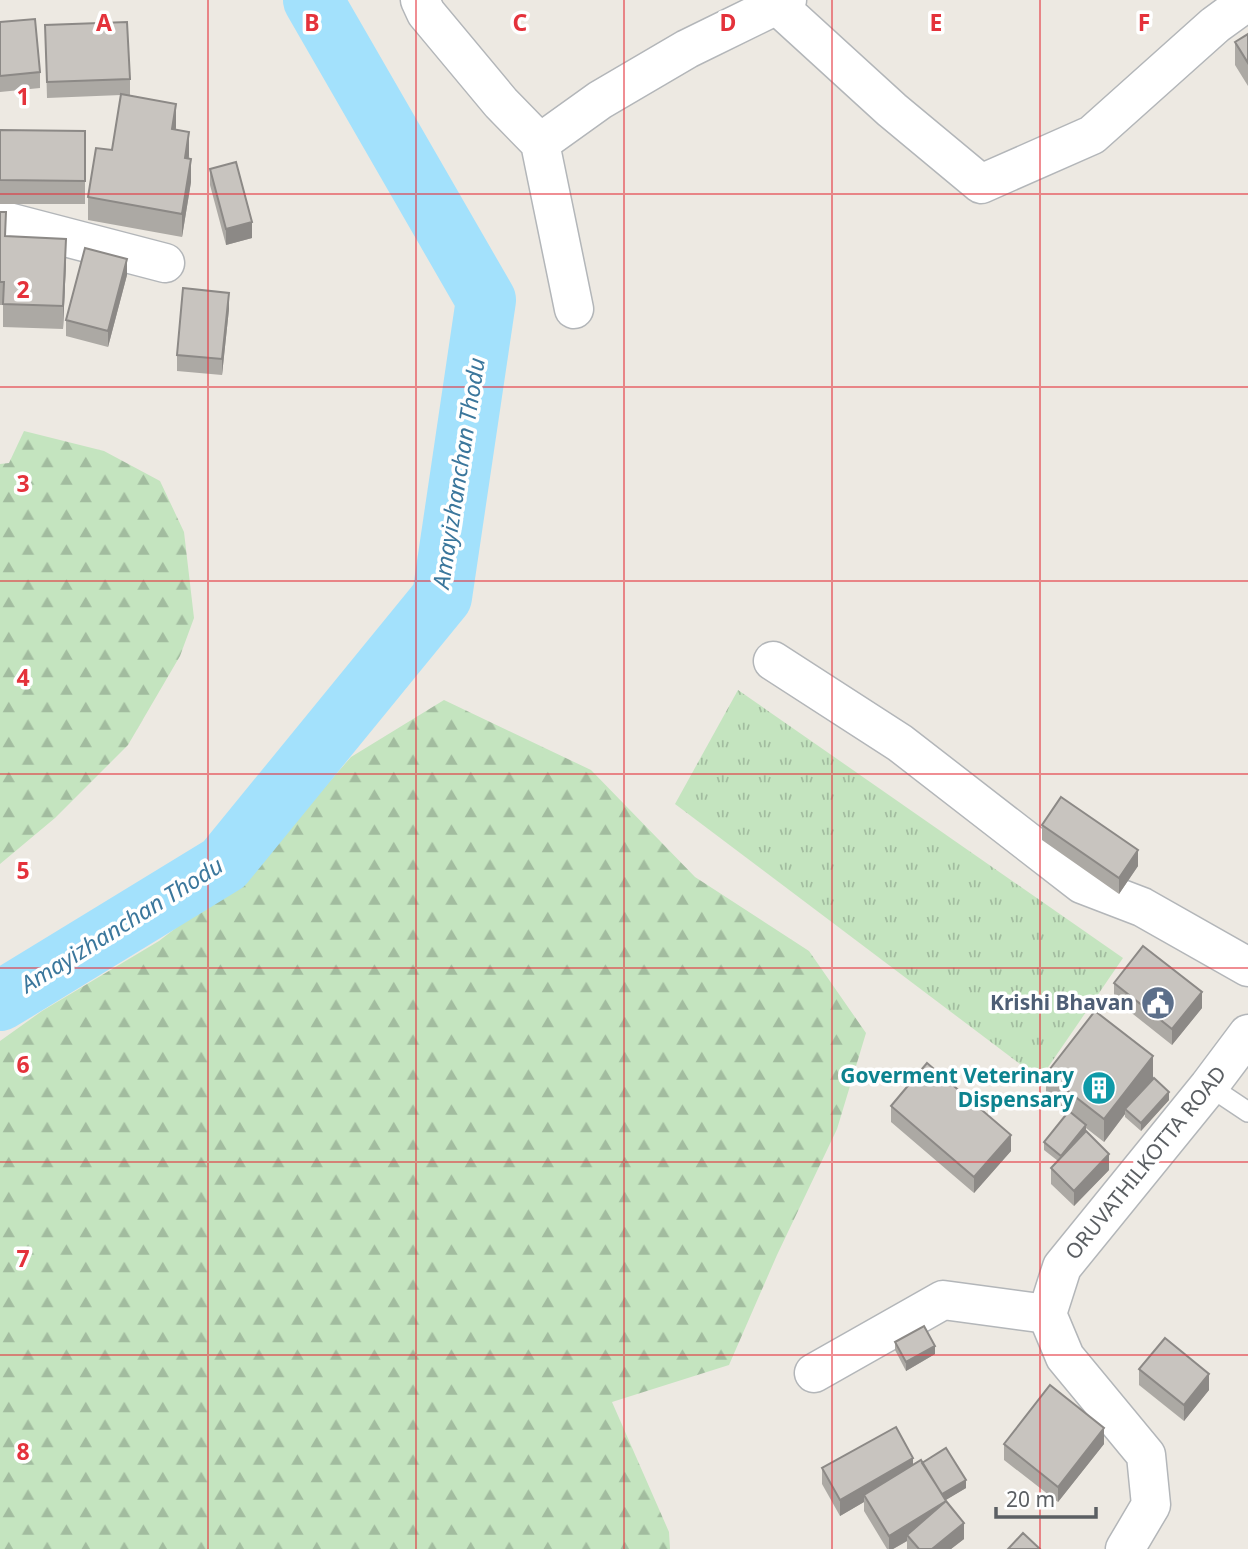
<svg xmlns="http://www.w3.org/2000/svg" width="1248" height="1549" font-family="'Noto Sans',sans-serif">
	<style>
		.forest { fill: url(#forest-firs) }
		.park { fill: url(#park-tufts) }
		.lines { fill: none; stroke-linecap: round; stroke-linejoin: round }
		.river { stroke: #a3e1fc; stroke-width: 60 }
		.service-casing { stroke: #b3b6b9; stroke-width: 22 }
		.minor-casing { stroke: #b3b6b9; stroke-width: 41 }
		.tertiary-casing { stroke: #b3b6b9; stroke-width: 41 }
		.service { stroke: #fff; stroke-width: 19 }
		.minor { stroke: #fff; stroke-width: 38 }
		.tertiary { stroke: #fff; stroke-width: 38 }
		.wall { fill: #aca9a4 }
		.shaded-wall { fill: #8c8986 }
		.building { fill: #c8c4bf; stroke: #8c8986; stroke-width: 2 }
		.grid { fill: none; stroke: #e4323b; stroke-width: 2; stroke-opacity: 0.55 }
		.labels { text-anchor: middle; stroke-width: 7; stroke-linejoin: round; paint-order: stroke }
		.service-label { font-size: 21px; font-weight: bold; fill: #4e5e75; stroke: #fff; text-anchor: end }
		.culture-label { font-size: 21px; font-weight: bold; fill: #0d838f; stroke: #fff; text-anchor: end }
		.street-label { font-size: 21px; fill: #5b5f63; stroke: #fff }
		.water-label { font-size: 23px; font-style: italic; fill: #3b779c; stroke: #fff }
		.grid-label { font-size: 23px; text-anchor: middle; font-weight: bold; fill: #e4323b; stroke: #fff; stroke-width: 7; stroke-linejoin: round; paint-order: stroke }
	</style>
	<defs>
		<pattern id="forest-firs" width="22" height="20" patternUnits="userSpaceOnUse" patternTransform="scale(1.75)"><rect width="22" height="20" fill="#c4e4bf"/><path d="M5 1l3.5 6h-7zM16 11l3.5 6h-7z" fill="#a2bc9f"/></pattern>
		<pattern id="park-tufts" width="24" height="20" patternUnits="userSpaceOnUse" patternTransform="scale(1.75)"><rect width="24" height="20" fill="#c4e4bf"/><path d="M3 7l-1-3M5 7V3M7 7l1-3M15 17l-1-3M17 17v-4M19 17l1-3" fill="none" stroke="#a2bc9f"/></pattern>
	</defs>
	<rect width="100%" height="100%" fill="#ede9e2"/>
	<path class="forest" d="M24,431L104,451L160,481L184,532L194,618L180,656L128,745L55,818L0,864V464L9,463Z
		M444,700L591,770L695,877L809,951L866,1033L837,1129L777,1255L729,1365L612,1402L669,1532L670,1549H0V1041L42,1011L159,941L255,867L351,757Z"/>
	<path class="park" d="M738,690L1123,958L1040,1079L675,804Z"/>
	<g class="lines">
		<path class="river" d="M0,1001L224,864L442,597L486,300L313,0"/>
		<g class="service-casing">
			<path id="service" d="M1209,1086L1248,1112"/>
		</g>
		<g class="minor-casing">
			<path id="minor" d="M420,0L426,13L501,103L540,143L600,100L687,49L787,0
				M774,0L777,5L892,110L981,184L1092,135L1215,25L1248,1
				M540,143L574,309
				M0,220L165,263
				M773,661L900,743L1082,884L1142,907L1248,967
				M814,1373L943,1300L1047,1314"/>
		</g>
		<g class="tertiary-casing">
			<path id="tertiary" d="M1125,1549L1151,1505L1146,1455L1065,1357L1047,1314L1062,1267L1209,1086L1248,1034"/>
		</g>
		<use href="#service" class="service"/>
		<use href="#minor" class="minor"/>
		<use href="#tertiary" class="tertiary"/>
	</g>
	<path class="wall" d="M0,22L40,72V88L0,92Z
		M45,25L130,79V95H126L176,127V130L189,155L191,182L182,237L88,220V197L112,150L121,95L47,98Z
		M1248,34V86L1235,65V42Z
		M0,130L85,131V204H0Z
		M210,169L252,238L226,245L210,185Z
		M0,212L6,236L66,262L63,329L3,327V305H0Z
		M127,275L108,347L66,336V320Z
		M229,309L222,375L177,371V355Z
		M1042,825L1138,866L1119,894L1042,840Z
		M1114,983L1202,1008L1172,1045L1114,999Z
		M1046,1074L1153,1079L1149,1084L1169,1100L1141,1131L1125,1117V1114L1104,1142L1086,1128V1131L1109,1170L1074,1206L1051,1184V1168L1058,1161L1044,1150V1142L1067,1113L1046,1097Z
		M891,1106L1011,1151L974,1193L891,1122Z
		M895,1342L935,1354L906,1371L895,1350Z
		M1139,1369L1209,1390L1184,1421L1139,1385Z
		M1004,1444H1104L1058,1502L1004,1460Z
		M922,1463L966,1488L945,1500L964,1539L951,1549H907V1541L893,1549H887L864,1511V1502L840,1516L822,1484V1468L913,1465Z"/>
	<path class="shaded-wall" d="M176,104V127L172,152V129Z
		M189,132V155L185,181V158Z
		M191,159V182L182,237V214Z
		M252,222V238L226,245V229Z
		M66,239V262L63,329V306Z
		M127,259V275L108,347V331Z
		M229,293V309L222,375V359Z
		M1138,850V866L1119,894V878Z
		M1202,992V1008L1172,1045V1029Z
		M1153,1056V1079L1128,1111L1125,1109V1114L1104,1142V1119Z
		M1169,1092V1100L1141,1131V1123Z
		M1086,1125V1133L1061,1164V1156Z
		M1011,1135V1151L974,1193V1177Z
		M1109,1154V1170L1074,1206V1191Z
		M935,1346V1354L906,1371V1362Z
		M1209,1374V1390L1184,1421V1405Z
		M1104,1428V1444L1058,1502V1487Z
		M913,1458V1474L864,1495V1502L840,1516V1500Z
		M966,1480V1488L941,1503V1495Z
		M946,1501V1517L907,1535V1541L893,1549H889V1536Z
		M964,1523V1539L951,1549H932Z"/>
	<path class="building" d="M35,19L40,72L0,76V22Z
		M127,22L130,79L47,82L45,25Z
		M1248,34V63L1235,42Z
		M121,94L176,104L172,129L189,132L185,158L191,159L182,214L88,197L96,148L112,150Z
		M0,130L85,131V181L0,180Z
		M236,162L252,222L226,229L210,169Z
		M0,212H6L5,236L66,239L63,306L3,304L4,282H0Z
		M85,248L127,259L108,331L66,320Z
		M183,288L229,293L222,359L177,355Z
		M1061,797L1138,850L1119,878L1042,825Z
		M1143,946L1202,992L1172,1029L1114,983Z
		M1095,1011L1153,1056L1104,1119L1046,1074Z
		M927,1063L1011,1135L974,1177L891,1106Z
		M1154,1078L1169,1092L1141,1123L1125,1109Z
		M1069,1111L1086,1125L1061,1156L1044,1142Z
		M1086,1131L1109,1154L1074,1191L1051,1168Z
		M924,1326L935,1346L906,1362L895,1342Z
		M1165,1338L1209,1374L1184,1405L1139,1369Z
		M1050,1385L1104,1428L1058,1487L1004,1444Z
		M896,1427L913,1458L840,1500L822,1468Z
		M946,1448L966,1480L942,1494L922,1463Z
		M921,1460L946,1501L889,1536L864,1495Z
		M946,1501L964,1523L932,1549H919L907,1535Z
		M1023,1533L1040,1549H1008Z"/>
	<path class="grid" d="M208,0V1549M416,0V1549M624,0V1549M832,0V1549M1040,0V1549M0,194H1248M0,387H1248M0,581H1248M0,774H1248M0,968H1248M0,1162H1248M0,1355H1248"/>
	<defs>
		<g id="civic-disc" transform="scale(1.75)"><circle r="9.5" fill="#5c6f8a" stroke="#fff"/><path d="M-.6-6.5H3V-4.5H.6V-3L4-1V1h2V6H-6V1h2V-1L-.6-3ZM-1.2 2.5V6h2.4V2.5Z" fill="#fff"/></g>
		<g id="building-disc" transform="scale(1.75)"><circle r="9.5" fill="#0f9aa8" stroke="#fff"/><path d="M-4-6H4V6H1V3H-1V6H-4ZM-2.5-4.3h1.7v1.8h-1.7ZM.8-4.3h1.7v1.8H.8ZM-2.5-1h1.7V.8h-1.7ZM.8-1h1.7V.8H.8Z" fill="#fff"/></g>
	</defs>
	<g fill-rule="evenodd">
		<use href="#civic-disc" x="1158" y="1003"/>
		<use href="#building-disc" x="1099" y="1088"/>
	</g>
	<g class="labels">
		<g class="service-label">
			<text x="1134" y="1010">Krishi Bhavan</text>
		</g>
		<g class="culture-label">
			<text x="1074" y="1083">Goverment Veterinary<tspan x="1074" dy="24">Dispensary</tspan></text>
		</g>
		<g class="street-label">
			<text transform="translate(1146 1163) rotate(-51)" y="7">ORUVATHILKOTTA ROAD</text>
		</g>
		<g class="water-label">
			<text transform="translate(459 473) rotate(-81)" y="8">Amayizhanchan Thodu</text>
			<text transform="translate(122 925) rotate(-32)" y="8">Amayizhanchan Thodu</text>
		</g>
	</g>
	<g class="grid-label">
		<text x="104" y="31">A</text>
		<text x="312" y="31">B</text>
		<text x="520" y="31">C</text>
		<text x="728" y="31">D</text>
		<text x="936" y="31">E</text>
		<text x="1144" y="31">F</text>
		<text x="23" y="105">1</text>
		<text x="23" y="298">2</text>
		<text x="23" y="492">3</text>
		<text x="23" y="686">4</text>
		<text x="23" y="879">5</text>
		<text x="23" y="1073">6</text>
		<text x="23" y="1267">7</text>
		<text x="23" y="1460">8</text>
	</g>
	<path d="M996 1507v10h100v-10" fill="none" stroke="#5b5f63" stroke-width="3.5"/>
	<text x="1006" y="1507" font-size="21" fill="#5b5f63" stroke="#ffffff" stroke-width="5" paint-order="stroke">20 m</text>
</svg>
